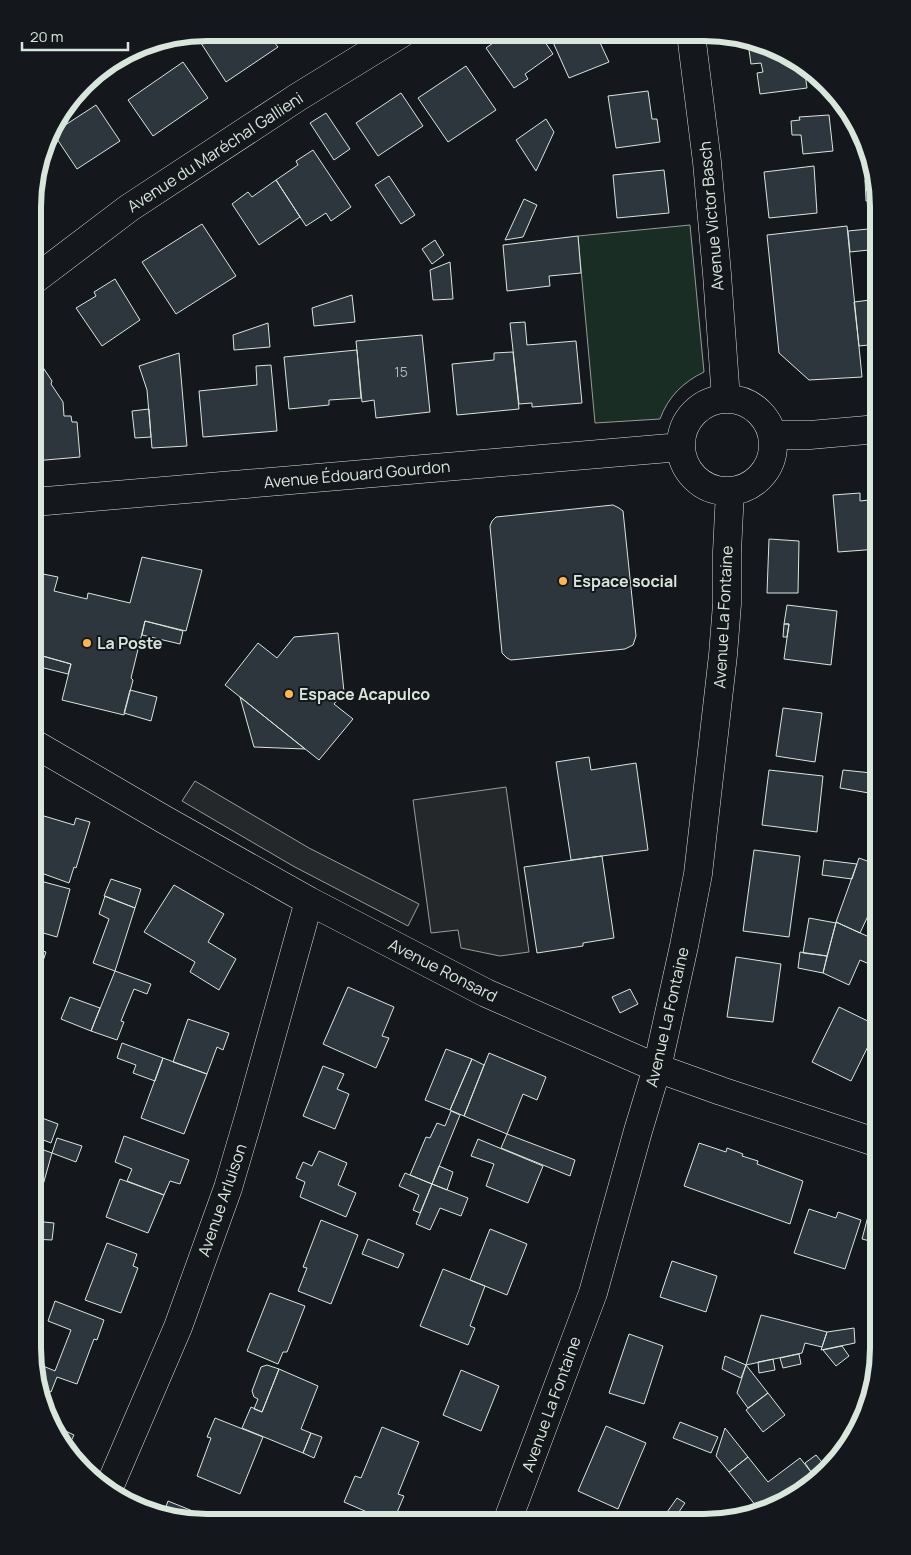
<svg xmlns="http://www.w3.org/2000/svg" width="911" height="1555" font-family="Manrope,sans-serif">
	<style>
		.green { fill: #1a2d24; stroke: #939e99 }
		.parking { fill: #24282b; stroke: #939e99 }
		.building { fill: #2c363c; stroke: #d8e6dc }
		.lines { fill: none; stroke-linecap: round; stroke-linejoin: round }
		.minor-casing { stroke: #d8e6dc; stroke-width: 29 }
		.minor { stroke: #14181c; stroke-width: 28 }
		.poi-dot { fill: #ffb74d; stroke: #14181c; stroke-width: 2 }
		.labels { text-anchor: middle; stroke-width: 4; stroke-linejoin: round; paint-order: stroke }
		.number-label { font-size: 14px; fill: #adbab4 }
		.street-label { font-size: 16px; fill: #d8e6dc; stroke: #14181c }
		.poi-label { font-size: 16px; font-weight: bold; fill: #d8e6dc; stroke: #14181c; text-anchor: start }
		.rim { fill: none; stroke: #d8e6dc; stroke-width: 6 }
	</style>
	<rect width="100%" height="100%" fill="#14181c"/>
	<path class="green" d="M690,225L704,372C683,382 668,397 660,419L595,423L578,236Z"/>
	<path class="parking" d="M195,781L309,848L419,904L408,926L293,866L182,801Z
		M506,787L529,952L500,956L461,948L458,930L431,933L413,800Z"/>
	<path class="building" d="M210,33H267L278,47L226,82L199,40Z
		M507,33H539L553,54L525,74L528,79L514,88L486,48Z
		M539,33L596,34L609,62L569,78L552,40L545,43Z
		M748,43L804,66L807,88L760,94L757,73L763,72L761,63L751,64Z
		M183,62L208,98L153,136L128,100Z
		M466,66L496,110L448,142L418,98Z
		M92,76L82,97L77,95Z
		M648,91L652,119H657L660,142L616,148L608,96Z
		M401,93L423,126L378,156L356,123Z
		M96,105L120,141L77,169L53,133Z
		M326,113L350,149L334,160L310,123Z
		M829,115L833,151L803,154L801,135H792L791,121L800,120L799,117Z
		M546,119L554,132L536,171L516,140Z
		M313,150L351,207L331,221L326,213L306,226L276,180L298,165L296,161Z
		M814,166L817,213L769,218L764,172Z
		M664,170L669,213L617,218L613,175Z
		M389,176L415,215L401,224L375,185Z
		M873,179L877,200L866,201L865,180Z
		M276,180L300,217L259,245L232,204L248,192L252,197Z
		M524,199L537,205L523,237L505,240Z
		M202,224L236,276L176,314L142,262Z
		M847,226L862,377L809,380L779,353L767,235Z
		M878,228V249L850,252L848,231Z
		M578,236L581,273L549,276L550,286L507,291L503,245Z
		M435,240L444,255L432,264L422,249Z
		M450,262L453,299L433,300L430,270Z
		M115,279L140,320L102,346L76,308L96,296L94,292Z
		M352,295L355,322L314,326L312,308Z
		M878,299V344L859,346L854,302Z
		M525,322L527,345L576,341L582,403L532,407V403L519,404L510,323Z
		M268,323L270,347L234,350L233,335Z
		M422,335L430,412L376,418L374,400L362,402L356,341Z
		M357,350L361,398L329,400V405L289,409L284,357Z
		M513,352L519,409L457,415L452,364L494,360V353Z
		M179,353L187,446L152,448L147,390L139,366Z
		M36,357L52,381L51,384L63,402L64,416H71L72,422H77L80,457L34,461V358Z
		M271,365L277,431L203,437L199,391L257,385L256,366Z
		M149,409L151,437L135,438L132,411Z
		M860,493V501L878,499V549L838,552L833,495Z
		M613,505L619,508L623,511L636,636L633,645L625,649L511,660L507,658L502,653L490,526L492,521L496,517Z
		M769,539L799,541L798,593H767Z
		M142,557L202,570L186,631L145,621L131,678L133,680L124,715L62,700L71,664L39,655L36,666L33,665V572L58,577L54,591L87,599L88,593L130,603Z
		M787,605L837,611L831,665L784,659L789,624H784Z
		M145,621L183,631L180,644L142,635Z
		M784,624H789L787,637H783Z
		M338,633L344,692L334,704L353,719L319,760L225,685L258,643L277,658L294,637Z
		M39,655L71,664L68,674L36,666Z
		M130,690L157,697L151,721L124,713Z
		M240,697L305,749L254,747Z
		M783,708L822,713L815,762L776,756Z
		M589,757L591,770L636,763L648,850L571,860L556,762Z
		M769,770L823,776L817,832L762,825Z
		M843,770L872,773L869,793L840,788Z
		M34,813L74,825L76,818L90,822L76,868L74,867L69,883L33,870Z
		M754,850L800,856L789,937L743,931Z
		M602,856L614,938L583,943V946L537,953L524,867Z
		M859,858L878,865V907L873,905L860,933L836,922Z
		M824,860L857,864L852,879L822,875Z
		M33,879L70,889L57,937L33,930Z
		M111,879L141,889L135,908L104,896Z
		M174,885L224,914L208,942L236,959L219,990L190,972L195,962L144,932Z
		M105,896L135,908L115,971L93,963L109,919L99,914Z
		M809,918L836,923L827,956L803,953Z
		M836,922L878,941V968L860,960L849,985L823,973Z
		M33,948L46,952L33,991Z
		M800,952L827,956L823,973L798,968Z
		M736,957L781,964L773,1022L727,1017Z
		M115,971L151,984L147,994L134,989L121,1021L124,1022L117,1040L91,1031Z
		M348,987L394,1007L382,1036L389,1038L376,1068L323,1044Z
		M630,989L638,1004L620,1013L612,997Z
		M70,997L100,1008L91,1031L61,1019Z
		M839,1007L878,1026L851,1081L812,1062Z
		M188,1019L229,1033L223,1050L217,1047L207,1074L173,1062Z
		M122,1043L163,1058L155,1081L133,1073L136,1065L117,1058Z
		M446,1049L472,1059L450,1110L425,1100Z
		M489,1053L546,1077L537,1100L523,1094L507,1134L464,1116Z
		M163,1058L207,1074L184,1134L141,1118Z
		M472,1059L484,1065L464,1116L450,1110Z
		M323,1066L344,1074L337,1089L349,1094L335,1129L303,1116Z
		M451,1111L460,1115L432,1184L410,1175L426,1137L430,1138L437,1123L445,1126Z
		M42,1118L58,1124L51,1143L36,1137Z
		M507,1134L575,1160L570,1176L501,1148Z
		M124,1136L189,1160L180,1184L170,1181L164,1195L127,1181L132,1169L115,1162Z
		M57,1138L82,1146L76,1162L52,1153Z
		M478,1139L543,1166L528,1203L486,1186L494,1164L471,1156Z
		M699,1143L726,1152L727,1148L743,1154L742,1156L758,1161L757,1164L803,1181L790,1224L684,1186Z
		M33,1146L52,1153L43,1185L33,1182Z
		M319,1151L347,1163L338,1185L356,1193L346,1217L300,1197L305,1182L296,1178L303,1162L312,1166Z
		M439,1166L453,1172L447,1190L432,1184Z
		M405,1173L432,1184L420,1213L413,1210L419,1195L399,1186Z
		M120,1179L164,1195L148,1233L106,1217Z
		M432,1184L468,1198L461,1216L440,1208L430,1230L416,1224Z
		M875,1190L878,1191V1243L862,1239Z
		M809,1209L836,1218L838,1212L861,1220L845,1269L794,1253Z
		M321,1220L358,1235L331,1304L298,1291L307,1268L303,1267Z
		M34,1221L54,1223L52,1240L33,1239Z
		M490,1229L527,1244L507,1295L470,1280Z
		M368,1239L404,1254L398,1268L362,1254Z
		M107,1243L137,1254L133,1266L138,1268L121,1313L85,1300Z
		M672,1261L717,1276L706,1312L660,1297Z
		M443,1269L485,1286L470,1326L475,1328L468,1345L420,1326Z
		M270,1293L305,1306L287,1352H283L278,1364L247,1351Z
		M55,1301L104,1320L97,1340L94,1339L77,1384L57,1377L51,1392L40,1388L36,1363L55,1371L71,1330L48,1321Z
		M761,1315L827,1332L822,1347L805,1343L802,1353L746,1365Z
		M854,1328L855,1343L821,1350L827,1332Z
		M629,1334L663,1346L644,1404L609,1393Z
		M842,1346L849,1356L836,1366L823,1350Z
		M799,1354L801,1364L783,1368L780,1358Z
		M725,1356L746,1365L741,1378L722,1369Z
		M773,1359L775,1370L759,1373L758,1362Z
		M267,1365L279,1369L262,1412L254,1409L258,1399L254,1397L252,1391L261,1367Z
		M746,1365L768,1393L748,1408L737,1393Z
		M279,1369L318,1386L301,1429L311,1433L303,1453L242,1428L251,1407L262,1412Z
		M461,1370L499,1386L481,1431L443,1415Z
		M768,1393L785,1415L763,1432L746,1410Z
		M215,1418L263,1437L240,1494L197,1476L211,1438L207,1437Z
		M680,1422L718,1437L711,1453L673,1438Z
		M53,1425L74,1435L69,1445Z
		M606,1426L646,1443L618,1509L578,1491Z
		M382,1427L419,1442L398,1494L404,1496L393,1522H390L344,1502L355,1476L361,1478Z
		M725,1428L748,1457L729,1472L716,1456Z
		M311,1433L322,1437L314,1458L303,1453Z
		M816,1455L826,1467L814,1476L805,1463Z
		M748,1457L768,1482L800,1458L814,1476L771,1509L760,1511L729,1472Z
		M677,1498L685,1503L672,1522H660Z
		M168,1501L215,1520L214,1521H184L164,1512Z"/>
	<g class="lines">
		<g class="minor-casing">
			<path id="minor" d="M691,34L707,162L717,274L726,399
				M34,280L129,208L298,97L402,33
				M681 445a46 46 0 1 1 92 0a46 46 0 1 1-92 0Z
				M772,435H810L878,429
				M34,502L681,447
				M33,743L165,820L309,901L486,993L657,1068L721,1091L878,1143
				M108,1490L178,1327L228,1188L250,1113L309,901
				M507,1522L593,1293L638,1131L657,1068L684,946L698,874L723,655L727,604V552L730,491"/>
		</g>
		<use href="#minor" class="minor"/>
	</g>
	<g class="poi-dot">
		<circle cx="563" cy="581" r="5"/>
		<circle cx="87" cy="643" r="5"/>
		<circle cx="289" cy="694" r="5"/>
	</g>
	<g class="labels">
		<g class="number-label">
			<text x="401" y="377">15</text>
		</g>
		<g class="street-label">
			<text transform="translate(215 152) rotate(-33)" y="6">Avenue du Maréchal Gallieni</text>
			<text transform="translate(711 216) rotate(-95)" y="6">Avenue Victor Basch</text>
			<text transform="translate(357 474) rotate(-5)" y="6">Avenue Édouard Gourdon</text>
			<text transform="translate(723 617) rotate(-87)" y="6">Avenue La Fontaine</text>
			<text transform="translate(443 970) rotate(27)" y="6">Avenue Ronsard</text>
			<text transform="translate(667 1017) rotate(-77)" y="6">Avenue La Fontaine</text>
			<text transform="translate(222 1200) rotate(-71)" y="6">Avenue Arluison</text>
			<text transform="translate(551 1404) rotate(-70)" y="6">Avenue La Fontaine</text>
		</g>
		<g class="poi-label">
			<text x="573" y="587">Espace social</text>
			<text x="97" y="649">La Poste</text>
			<text x="299" y="700">Espace Acapulco</text>
		</g>
	</g>
	<path d="M0 0H911V1555H0ZM207 41H704A166 166 0 0 1 870 207V1348A166 166 0 0 1 704 1514H207A166 166 0 0 1 41 1348V207A166 166 0 0 1 207 41Z" fill="#14181c" fill-rule="evenodd"/>
	<path class="rim" d="M207 41H704A166 166 0 0 1 870 207V1348A166 166 0 0 1 704 1514H207A166 166 0 0 1 41 1348V207A166 166 0 0 1 207 41Z"/>
	<path d="M22 42v8h106v-8" fill="none" stroke="#d8e6dc" stroke-width="2.5"/>
	<text x="30" y="42" font-size="15" fill="#d8e6dc" stroke="#14181c" stroke-width="4" paint-order="stroke">20 m</text>
</svg>
